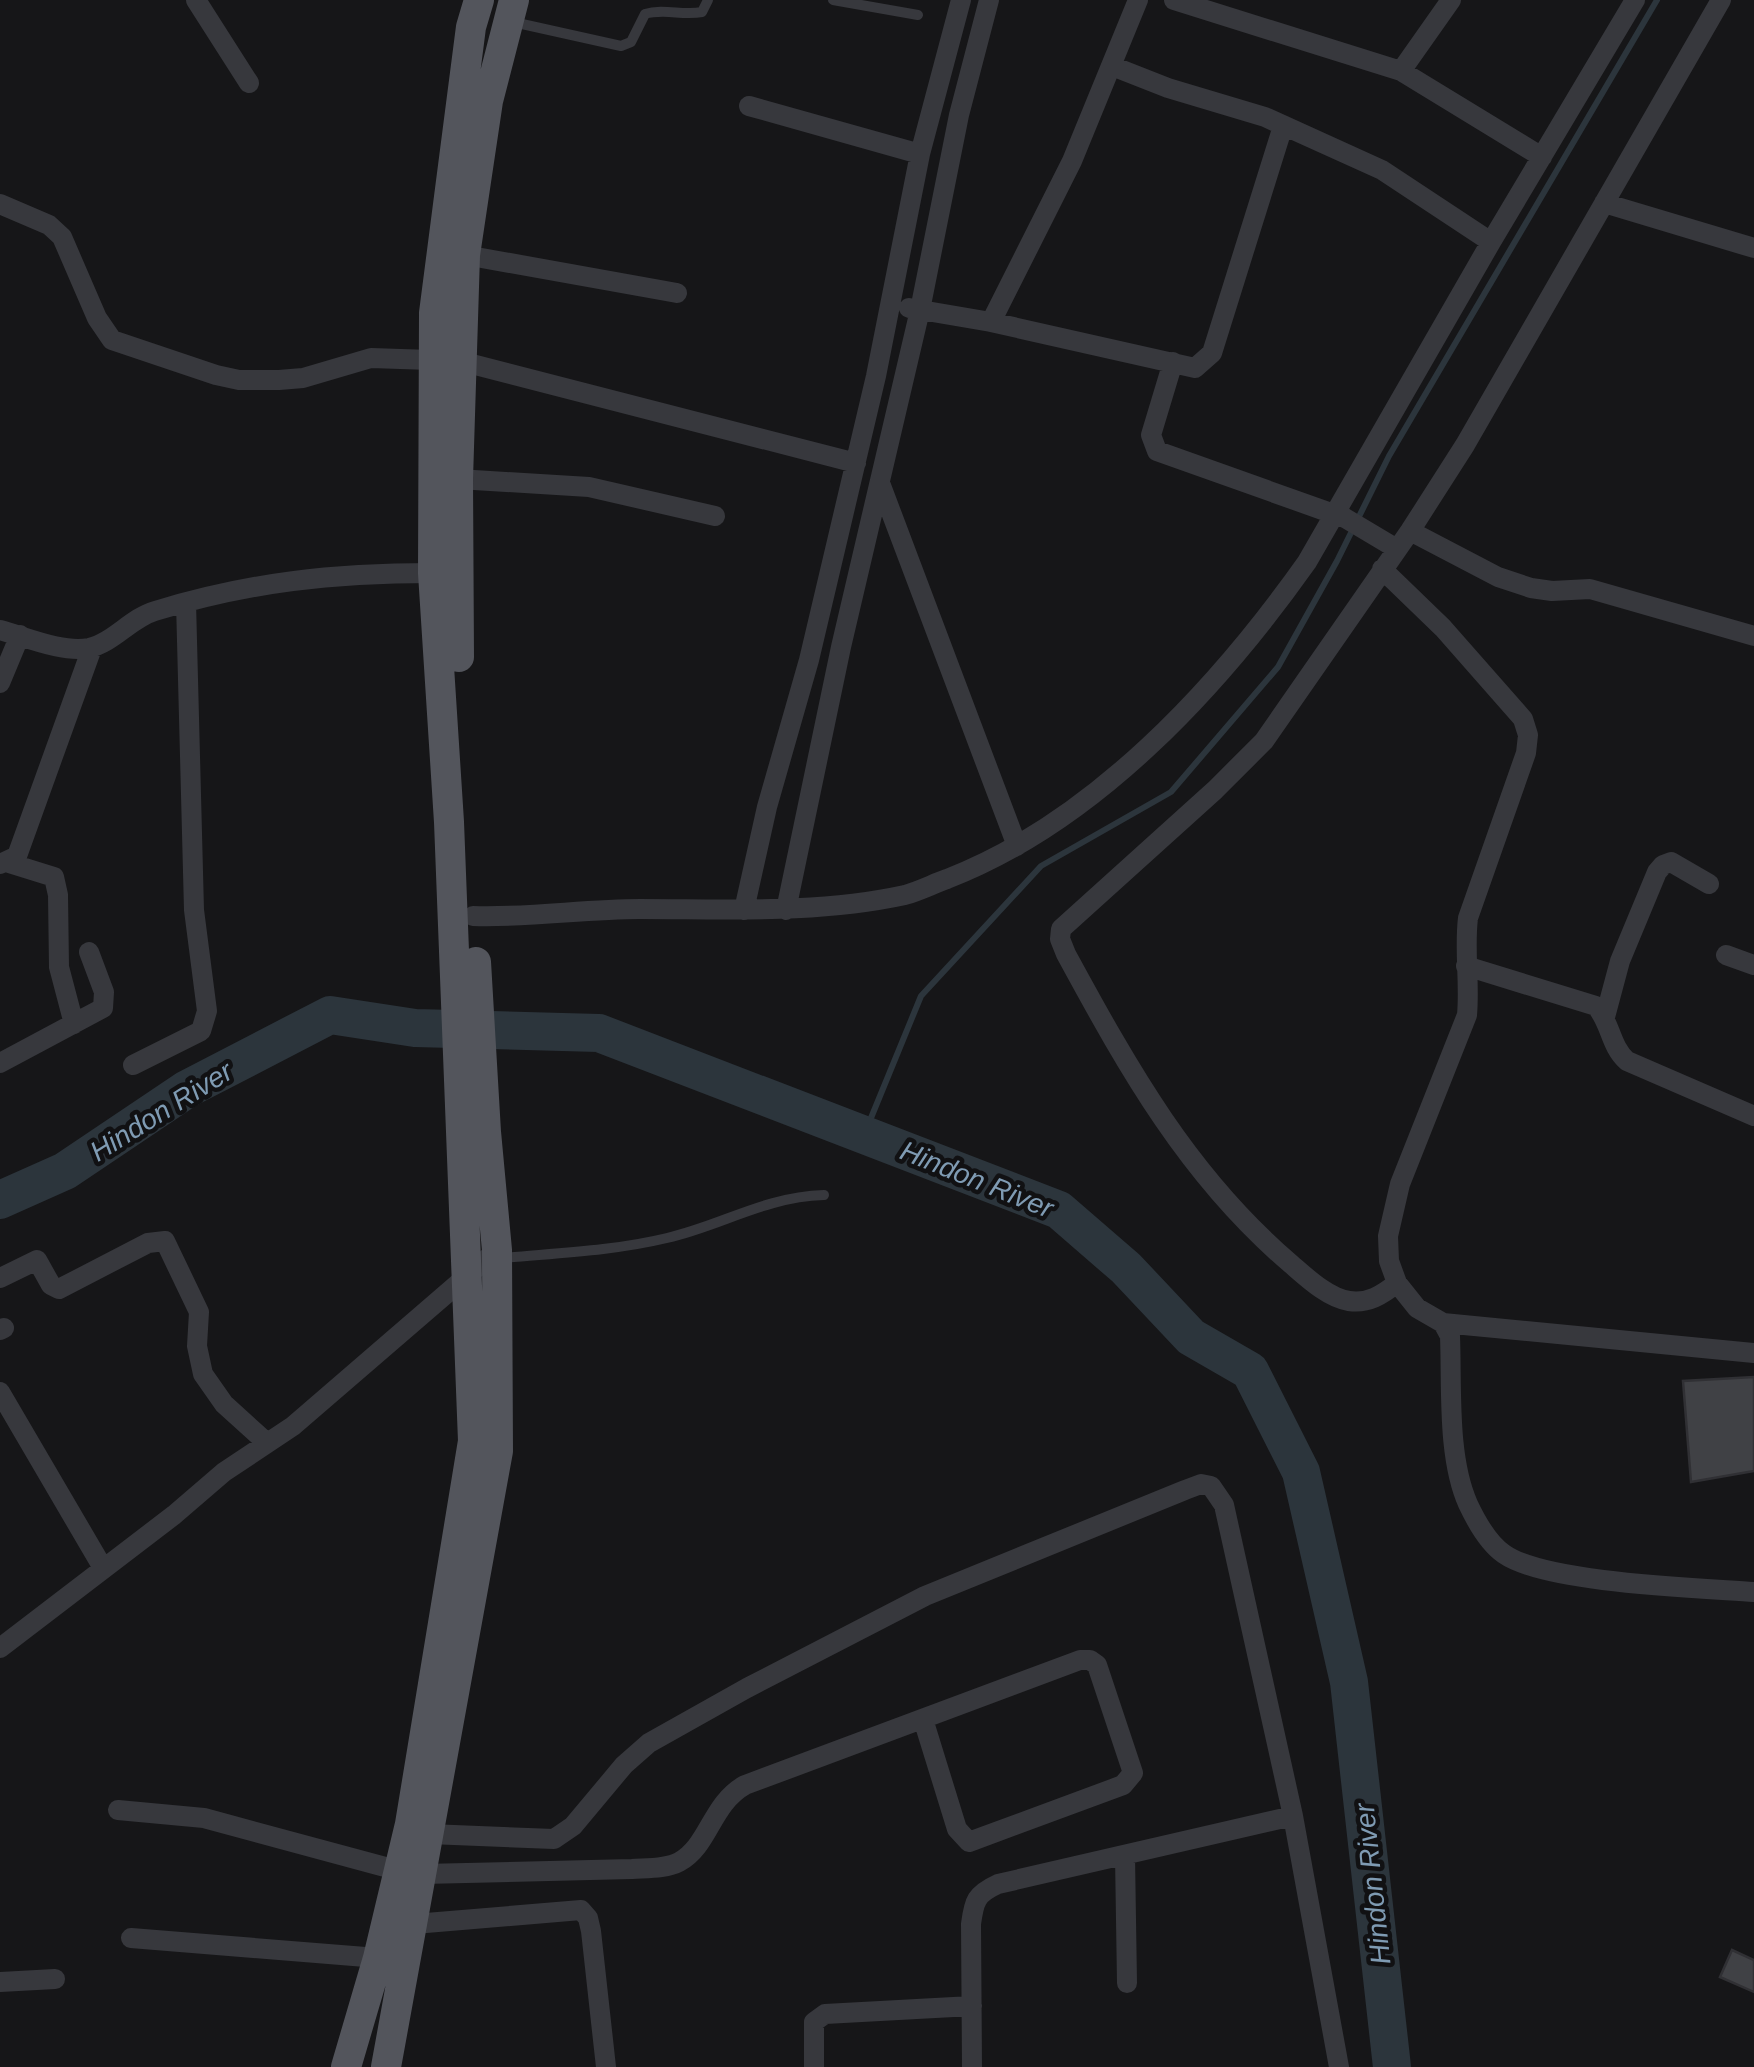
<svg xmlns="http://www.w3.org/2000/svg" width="1754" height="2067" font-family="Arial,sans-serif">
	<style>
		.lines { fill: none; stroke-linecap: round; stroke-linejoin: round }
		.stream { stroke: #2c353c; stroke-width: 6 }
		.river { stroke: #2c353c; stroke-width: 38 }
		.building { fill: #404145; stroke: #303034; stroke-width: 2.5 }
		.service { stroke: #37383d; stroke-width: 10 }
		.minor { stroke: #37383d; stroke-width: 20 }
		.primary { stroke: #53555c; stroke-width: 30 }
		.labels { text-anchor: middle; stroke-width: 9; stroke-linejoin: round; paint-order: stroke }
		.water-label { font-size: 28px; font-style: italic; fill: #7f9bb3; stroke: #111113 }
	</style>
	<rect width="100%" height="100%" fill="#161618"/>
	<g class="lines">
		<path class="stream" d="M864,1135L921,996L1041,866L1171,792L1278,667L1337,561L1389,456L1657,0"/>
		<path class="river" d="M0,1200L65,1171L187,1089L330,1015L415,1028L599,1033L1059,1210L1126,1268L1191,1337L1250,1371L1301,1472L1349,1682L1392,2067"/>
	</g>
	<path class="building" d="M1754,1377V1471L1691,1482L1683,1381Z
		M1732,1950L1754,1960V1992L1720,1977Z"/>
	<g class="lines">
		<path class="service" d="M833,0L918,15
			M513,22L621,46L631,42L645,14C664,8 683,16 702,12L708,0
			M503,1258C557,1253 613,1251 667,1238C723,1225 764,1197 824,1195"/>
		<path class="minor" d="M196,0L249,83
			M1138,0L1072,161L991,322L1195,368L1212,353L1283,126
			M1174,0L1401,71L1542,157
			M1112,66L1168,88L1265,117L1382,170L1491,242
			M1401,71L1451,0
			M749,106L920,154
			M1604,203L1754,248
			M0,204L49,225L62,237L97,318L112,340L216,375L239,380H279L303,378L371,358L460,361L856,463
			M465,255L677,293
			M909,308L991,322
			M1173,362L1151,435L1157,451L1345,518L1397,549
			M458,479L589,487L715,516
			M880,483L1017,846
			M1410,531L1498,577L1531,588L1552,591L1590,589L1754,636
			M1382,569L1443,628L1523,719L1528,735L1526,753L1468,918C1464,951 1470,982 1467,1015L1400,1184L1388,1236L1389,1261L1397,1283L1417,1308L1443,1323L1450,1336C1452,1387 1447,1457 1468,1504C1476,1521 1488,1543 1504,1554C1545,1583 1698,1588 1754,1592
			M0,630C26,637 62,653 89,648C113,643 131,618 155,611C250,582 334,573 433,573
			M0,683L20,635
			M9,863L54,877L58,895L59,967L74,1024
			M0,864L17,856L92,648
			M744,910L767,807L809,660L876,376L920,154L961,0
			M786,910L841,647L920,310L959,115L989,0
			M473,916C529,918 584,909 640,909C729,909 817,914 905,895C919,891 933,884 947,879C1094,822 1217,689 1307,562L1491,242L1635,0
			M1726,955L1754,965
			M1466,966L1596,1006C1611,1023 1610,1046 1627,1061L1754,1116
			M1605,1017L1620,961L1657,872L1663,865L1671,862L1709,884
			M0,1063L103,1008L104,992L89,952
			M133,1065L201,1031L207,1011L194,910L186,602
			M0,1278L37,1260L51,1285L59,1289L148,1243L165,1241L199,1312L197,1346L203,1374L224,1404L267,1443
			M1397,1283C1382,1295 1368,1304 1349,1301C1328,1298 1306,1277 1291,1264C1189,1177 1129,1070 1066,954L1060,939L1061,929L1215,790L1264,741L1410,531L1465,445L1721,0
			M1443,1323L1754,1353
			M0,1330L4,1328
			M0,1392L103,1568
			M0,1648L174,1515L224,1472L293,1426L497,1250
			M118,1810L204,1818L400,1871
			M429,1834L554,1839L573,1826L624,1765L649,1743L747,1688L925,1596L1185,1490L1201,1484L1211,1486L1224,1505L1293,1816L1339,2067
			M1125,1856L1127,1983
			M423,1874L632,1869C647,1868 666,1869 679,1862C709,1846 711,1804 745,1785L1080,1660H1090L1097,1665L1133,1773L1123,1785L969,1842L957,1829L923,1719
			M414,1924L581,1910L588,1918L591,1931L606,2067
			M131,1938L378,1958
			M0,1982L55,1979
			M814,2067V2022L825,2014L972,2006
			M972,2067L971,1924C974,1901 976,1894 998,1884L1293,1816"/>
		<path class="primary" d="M459,657L458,479L465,255L488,101L514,0
			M346,2067L378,1958L410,1824L473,1441L449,822L433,573L434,313L471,27L479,0
			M386,2067L498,1451L497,1250L486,1132L476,962"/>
	</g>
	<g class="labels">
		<g class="water-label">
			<text transform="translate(161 1111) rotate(-32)" y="10">Hindon River</text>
			<text transform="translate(977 1179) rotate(22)" y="10">Hindon River</text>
			<text transform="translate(1372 1884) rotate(-96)" y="10">Hindon River</text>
		</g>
	</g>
</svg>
